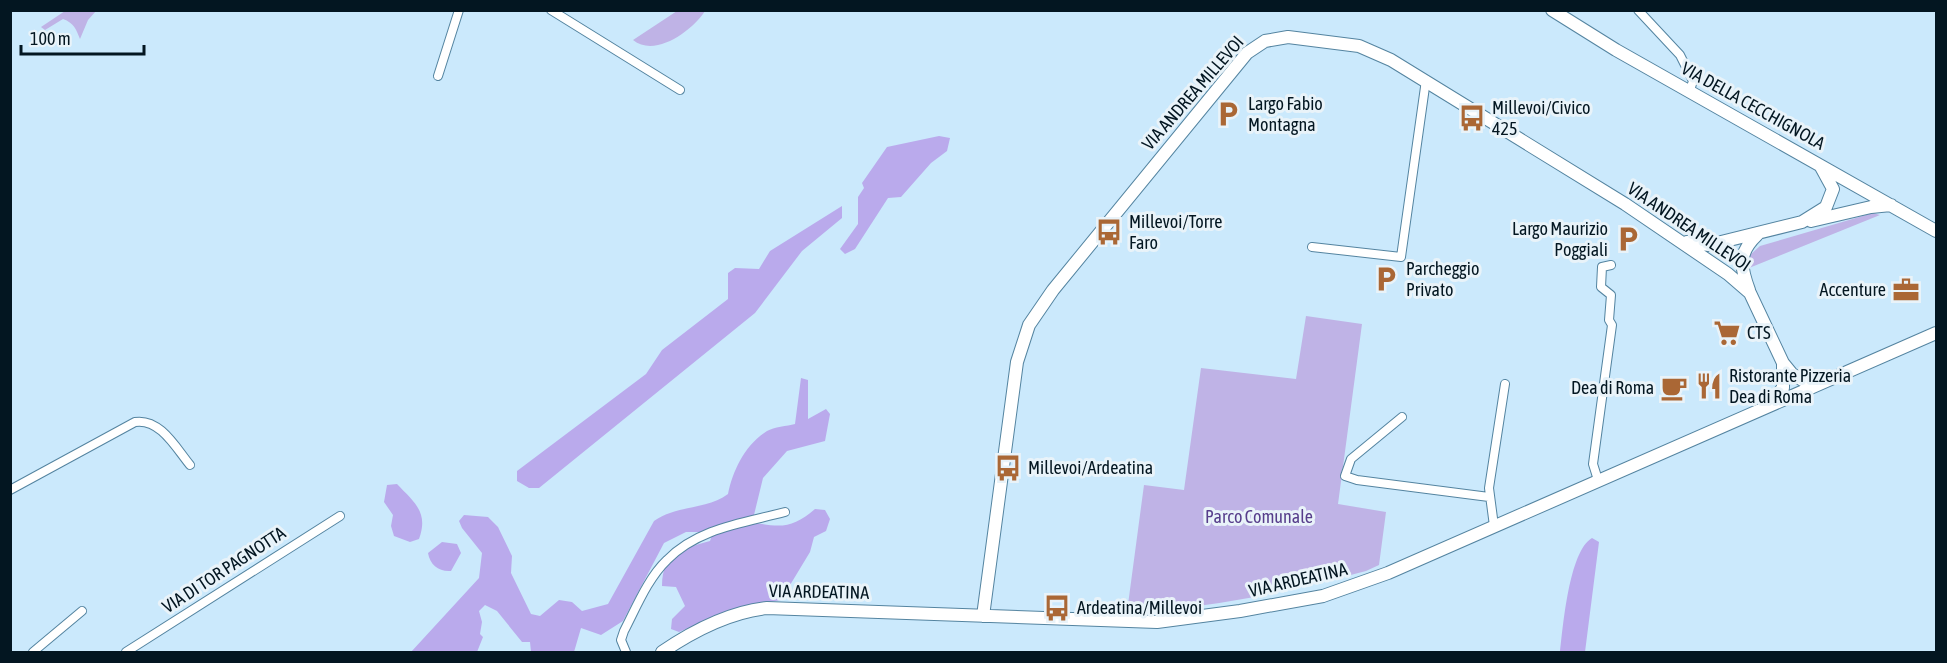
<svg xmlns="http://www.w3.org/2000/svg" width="1947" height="663" font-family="'Asap Condensed',sans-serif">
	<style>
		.green { fill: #bfb3e6 }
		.forest { fill: #baaaec }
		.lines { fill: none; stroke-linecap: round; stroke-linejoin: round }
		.street-casing { stroke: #5484a0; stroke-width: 10 }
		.secondary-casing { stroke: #5484a0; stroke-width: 14 }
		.street { stroke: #fff; stroke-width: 8 }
		.secondary { stroke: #fff; stroke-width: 12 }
		.labels { text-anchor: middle; stroke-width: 6; stroke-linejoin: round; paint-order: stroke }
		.street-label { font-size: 18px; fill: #031621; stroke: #e9f3f9 }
		.poi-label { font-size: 18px; fill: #031621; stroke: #e9f3f9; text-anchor: start }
		.park-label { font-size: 18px; fill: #563d8b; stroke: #e9f3f9 }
	</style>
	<rect width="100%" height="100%" fill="#cbe9fc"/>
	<path class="green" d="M65,11H96L88,20L80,39C76,29 74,23 63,19L45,30L41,27Z
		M677,11H705C692,31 655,58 633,40Z
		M1873,213L1880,215L1749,268L1750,255L1760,246Z
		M1306,316L1362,324L1338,504L1386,512L1379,565L1366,571C1282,593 1213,608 1127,612L1144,485L1184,490L1201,368L1296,379Z"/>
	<path class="forest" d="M939,136L950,138L947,151L931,163L901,197L888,198L855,249L845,254L840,249L858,224V197L864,188L862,183L887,147Z
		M842,206V218L802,251L755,313L539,488H529L517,481V471L646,374L662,350L728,299V273L735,268L759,269L770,251Z
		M801,378L808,380V419L826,409L830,414L825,441L787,451L763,478L754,515L756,523C783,528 794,527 815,509L825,510L830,519L826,531L814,537L810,552L781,600L739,607L679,632L671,629L672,619L685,606L676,587L662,586C663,551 680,550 710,541L713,532H686L664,543L623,621L601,635L581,628L574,652H531L530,642H522L497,611L485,605L479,611L482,622L480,634L483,637L477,652H411L479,578L482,553L462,528L459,521L464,515L488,517L498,527L512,556L511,573L531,614L540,616L559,600L572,602L582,611L608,604L654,521C676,505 707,510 728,494C733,470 745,445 767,431C774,427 787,426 795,424Z
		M397,484C414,502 429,512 419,539L410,542L394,536L391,526L393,515L384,502L387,485Z
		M1592,538L1599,542L1585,652H1560C1563,627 1569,551 1592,538Z
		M442,542L457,544L461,553L451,571C439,572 430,565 428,553Z"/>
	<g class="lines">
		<g class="street-casing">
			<path id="street" d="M551,10L680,90
				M1638,10L1680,55L1693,81L1690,90
				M438,76L459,10
				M1312,247L1401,257L1426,80
				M1402,417L1351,459L1345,476L1357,480L1489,497
				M1598,480L1593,464L1612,325L1609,320L1611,295L1601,287L1602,267L1611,265
				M10,490L135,422C160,418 176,448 190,465
				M1494,526L1489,488L1505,384
				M33,652L82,611
				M126,652L340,516
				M626,652L621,640L624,631C636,608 648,578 667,560C698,528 744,523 785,512"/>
		</g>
		<g class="secondary-casing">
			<path id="secondary" d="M1552,10L1616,50L1936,231
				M1811,221L1871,207L1891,205
				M1687,242L1709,245L1802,222L1826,207L1833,189L1821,167
				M1749,290C1740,266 1738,253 1757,235
				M1769,404L1783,388V364
				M983,616L1017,362L1029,325L1053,290L1247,53L1265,41L1288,37L1359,46L1391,60L1625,204L1728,274L1750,293L1783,363L1792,374L1806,382L1823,381
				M662,652C693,631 729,612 767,608L1157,622L1240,611L1323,596L1388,573L1936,333"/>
		</g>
		<use href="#street" class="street"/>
		<use href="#secondary" class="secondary"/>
	</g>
	<defs>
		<g id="parking-bare" transform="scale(2.07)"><path d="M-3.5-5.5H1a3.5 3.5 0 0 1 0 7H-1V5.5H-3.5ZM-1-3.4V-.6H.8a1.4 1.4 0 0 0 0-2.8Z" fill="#aa6735" stroke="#e9f3f9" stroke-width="2.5" paint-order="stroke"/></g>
		<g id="bus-bare" transform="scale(2.07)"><path d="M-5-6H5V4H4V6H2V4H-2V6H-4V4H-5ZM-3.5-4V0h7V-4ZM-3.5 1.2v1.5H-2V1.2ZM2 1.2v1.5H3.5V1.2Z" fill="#aa6735" stroke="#e9f3f9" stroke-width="2.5" paint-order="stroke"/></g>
		<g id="office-bare" transform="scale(2.07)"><path d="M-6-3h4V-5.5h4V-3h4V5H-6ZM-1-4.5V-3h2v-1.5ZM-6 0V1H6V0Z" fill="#aa6735" stroke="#e9f3f9" stroke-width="2.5" paint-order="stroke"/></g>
		<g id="supermarket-bare" transform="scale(2.07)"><path d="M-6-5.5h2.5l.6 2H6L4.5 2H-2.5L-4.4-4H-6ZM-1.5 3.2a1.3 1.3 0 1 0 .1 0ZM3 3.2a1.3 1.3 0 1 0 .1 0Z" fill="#aa6735" stroke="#e9f3f9" stroke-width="2.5" paint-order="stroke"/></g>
		<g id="restaurant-bare" transform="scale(2.07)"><path d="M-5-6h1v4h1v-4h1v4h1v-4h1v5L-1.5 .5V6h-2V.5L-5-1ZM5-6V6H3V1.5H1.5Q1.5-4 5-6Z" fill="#aa6735" stroke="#e9f3f9" stroke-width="2.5" paint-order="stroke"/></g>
		<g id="cafe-bare" transform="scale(2.07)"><path d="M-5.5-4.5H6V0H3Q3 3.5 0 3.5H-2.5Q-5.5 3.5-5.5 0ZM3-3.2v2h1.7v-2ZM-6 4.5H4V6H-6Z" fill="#aa6735" stroke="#e9f3f9" stroke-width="2.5" paint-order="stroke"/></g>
	</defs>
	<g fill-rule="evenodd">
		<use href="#parking-bare" x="1228" y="114"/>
		<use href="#bus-bare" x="1472" y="118"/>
		<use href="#bus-bare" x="1109" y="232"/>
		<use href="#parking-bare" x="1628" y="239"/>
		<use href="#parking-bare" x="1386" y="279"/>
		<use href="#office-bare" x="1906" y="290"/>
		<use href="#supermarket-bare" x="1727" y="333"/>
		<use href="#restaurant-bare" x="1709" y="386"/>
		<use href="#cafe-bare" x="1674" y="388"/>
		<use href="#bus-bare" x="1008" y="468"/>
		<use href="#bus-bare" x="1057" y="608"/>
	</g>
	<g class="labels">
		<g class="street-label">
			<text transform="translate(1193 93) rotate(-49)" y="6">VIA ANDREA MILLEVOI</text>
			<text transform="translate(1753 106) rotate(29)" y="6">VIA DELLA CECCHIGNOLA</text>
			<text transform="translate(1689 227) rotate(34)" y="6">VIA ANDREA MILLEVOI</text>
			<text transform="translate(224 570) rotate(-33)" y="6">VIA DI TOR PAGNOTTA</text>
			<text transform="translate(1298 580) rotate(-13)" y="6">VIA ARDEATINA</text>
			<text transform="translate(819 592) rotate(1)" y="6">VIA ARDEATINA</text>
		</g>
		<g class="poi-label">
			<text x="1248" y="110">Largo Fabio<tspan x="1248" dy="21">Montagna</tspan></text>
			<text x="1492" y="114">Millevoi/Civico<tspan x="1492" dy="21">425</tspan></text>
			<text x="1129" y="228">Millevoi/Torre<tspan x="1129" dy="21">Faro</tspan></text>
			<text x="1608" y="235" text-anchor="end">Largo Maurizio<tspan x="1608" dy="21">Poggiali</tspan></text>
			<text x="1406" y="275">Parcheggio<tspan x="1406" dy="21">Privato</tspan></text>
			<text x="1886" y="296" text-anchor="end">Accenture</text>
			<text x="1747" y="339">CTS</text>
			<text x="1729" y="382">Ristorante Pizzeria<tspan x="1729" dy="21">Dea di Roma</tspan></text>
			<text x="1654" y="394" text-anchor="end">Dea di Roma</text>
			<text x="1028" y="474">Millevoi/Ardeatina</text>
			<text x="1077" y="614">Ardeatina/Millevoi</text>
		</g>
		<g class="park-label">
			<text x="1259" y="523">Parco Comunale</text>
		</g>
	</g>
	<rect width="1947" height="663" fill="none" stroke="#031621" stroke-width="24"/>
	<path d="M21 45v9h123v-9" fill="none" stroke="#031621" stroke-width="3"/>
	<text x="30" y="45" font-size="18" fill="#031621" stroke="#e9f3f9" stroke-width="4.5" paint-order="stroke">100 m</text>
</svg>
